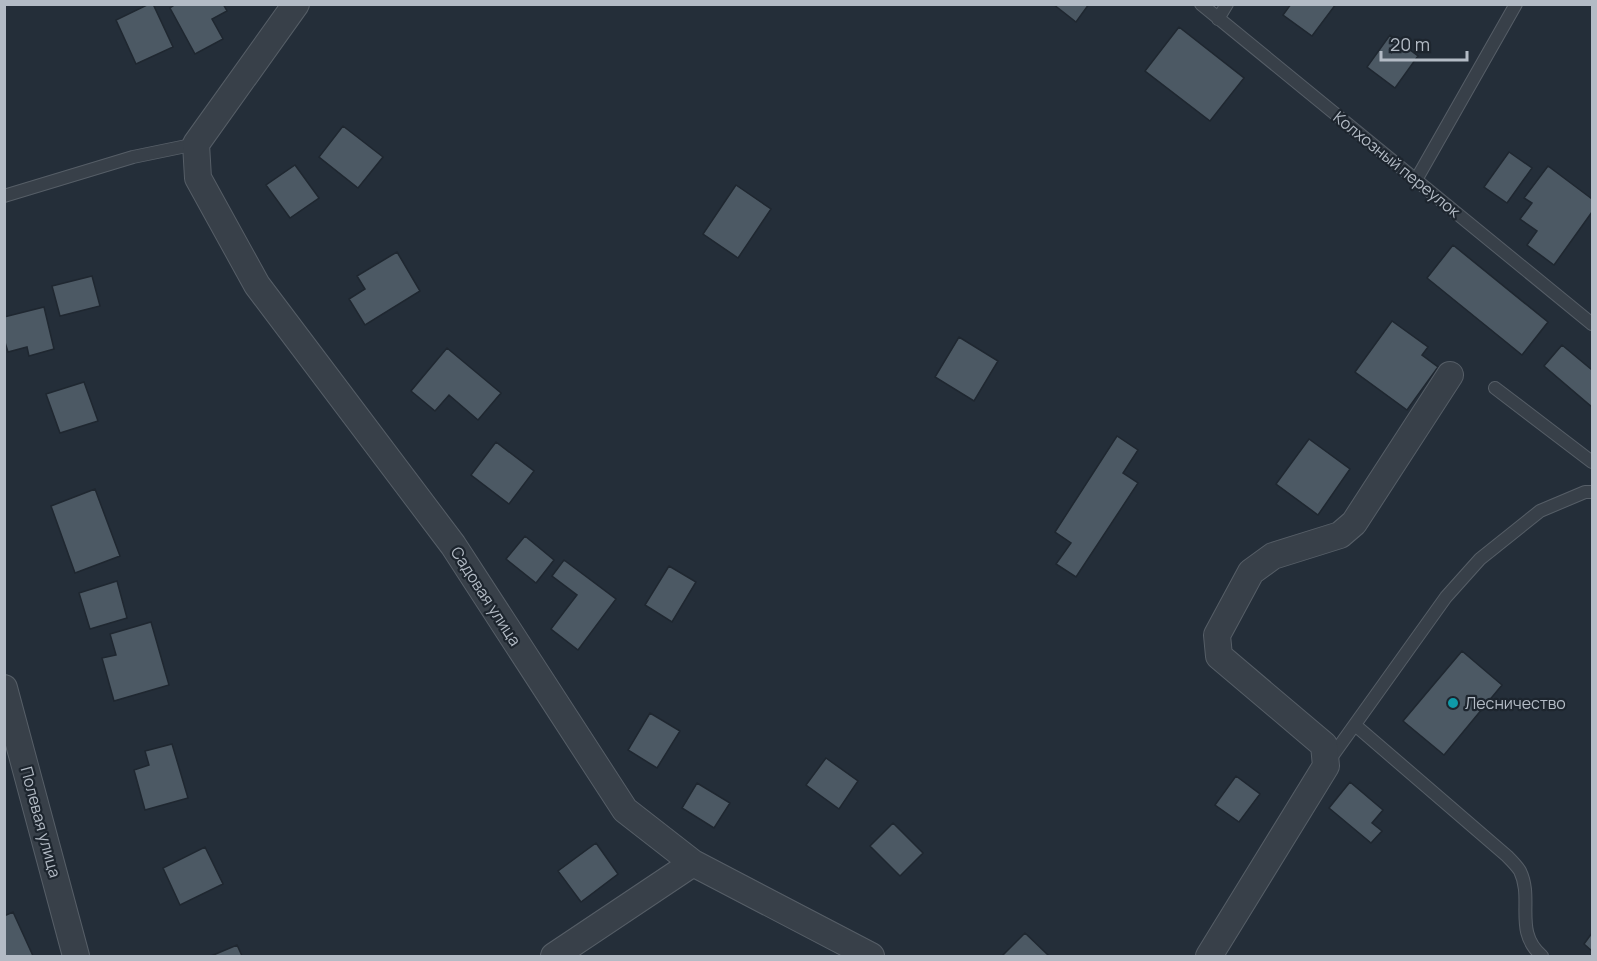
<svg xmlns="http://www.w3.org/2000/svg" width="1597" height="961" font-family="Manrope,sans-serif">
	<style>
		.building { fill: #4c5964; stroke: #1f2730; stroke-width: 1.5 }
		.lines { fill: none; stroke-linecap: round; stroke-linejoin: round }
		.lane-casing { stroke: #565e67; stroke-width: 14 }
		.street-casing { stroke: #565e67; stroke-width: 28 }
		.lane { stroke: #384049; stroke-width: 12 }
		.street { stroke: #384049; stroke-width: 26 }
		.culture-dot { fill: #0f9aa8; stroke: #1d252e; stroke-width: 2 }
		.labels { text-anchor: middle; stroke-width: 4.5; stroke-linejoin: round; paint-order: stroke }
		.street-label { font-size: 16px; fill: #b3bbc5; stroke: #1d252e }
		.poi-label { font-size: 16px; fill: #b3bbc5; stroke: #1d252e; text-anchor: start }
	</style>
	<rect width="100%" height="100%" fill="#242e39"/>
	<path class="building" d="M149,4H153L173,47L136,64L116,20Z
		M176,4H223L227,11L212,19L223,39L195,54L170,8Z
		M1053,4H1089L1076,22Z
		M1291,4H1336L1312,36L1283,15Z
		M1179,27L1244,78L1210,121L1145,71Z
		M1390,35L1418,56L1395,88L1367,67Z
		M343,126L383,157L358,188L319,157Z
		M1509,152L1532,168L1507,203L1484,187Z
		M295,165L319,198L290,218L266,185Z
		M1548,166L1592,199V212L1554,265L1527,245L1537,231L1520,219L1532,203L1524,198Z
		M736,185L771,209L738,258L703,234Z
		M1453,245L1548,322L1522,355L1427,278Z
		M397,252L420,291L365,325L349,299L365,289L357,276Z
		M92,276L100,306L60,316L52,286Z
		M44,307L54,349L29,356L27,347L8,352L4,339V317Z
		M1392,321L1428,347L1422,355L1438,367L1407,410L1355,372Z
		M959,337L998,361L974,401L935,377Z
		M1562,345L1592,370V407L1544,366Z
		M447,348L501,393L478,420L449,395L435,411L411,391Z
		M84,382L98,421L60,433L46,394Z
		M1117,436L1138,450L1123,473L1138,483L1076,577L1056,564L1071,543L1055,532Z
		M1309,439L1350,469L1318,515L1276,484Z
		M496,442L534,471L509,504L471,475Z
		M95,489L120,556L75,573L51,506Z
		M525,536L554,560L536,583L506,559Z
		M564,560L616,599L578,650L551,629L577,595L552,576Z
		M669,566L696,582L672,622L645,605Z
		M117,581L127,618L90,629L79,593Z
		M151,622L169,685L114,701L102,658L116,655L110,634Z
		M1462,651L1502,685L1444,755L1403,721Z
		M650,713L680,731L657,768L628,750Z
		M172,744L188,798L145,810L134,770L149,765L145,751Z
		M826,758L858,781L839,809L806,785Z
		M1236,776L1260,794L1239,822L1215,805Z
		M1350,782L1383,810L1372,823L1382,831L1371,843L1329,808Z
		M697,783L730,803L714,828L682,808Z
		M893,823L923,853L900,876L870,846Z
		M596,843L618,874L581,902L558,871Z
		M205,847L223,884L180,905L163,868Z
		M13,912L33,956H4V916Z
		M1025,933L1049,956H1002Z
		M1592,933V951L1584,944Z
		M237,945L242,956H211Z"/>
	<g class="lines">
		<g class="lane-casing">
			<path id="lane" d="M1201,4L1592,324
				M1218,19L1227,4
				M1416,180L1516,4
				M4,196L133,157L196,144
				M1495,388L1592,462
				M1355,725L1507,856C1511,860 1517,866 1520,871C1534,900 1513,931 1542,956
				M1328,762L1446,597L1480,559L1540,511L1585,492H1592"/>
		</g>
		<g class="street-casing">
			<path id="street" d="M296,4L196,144L198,178L257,285L453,545L625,810L693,863L871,956
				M4,688L76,956
				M554,956L693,863
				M1209,956L1326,766L1324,745L1219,656L1217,635L1251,572L1273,556L1340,535L1354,523L1450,375"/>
		</g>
		<use href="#lane" class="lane"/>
		<use href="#street" class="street"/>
	</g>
	<circle class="culture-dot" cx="1453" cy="703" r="6"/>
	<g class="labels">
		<g class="street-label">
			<text transform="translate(1397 164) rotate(39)" y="6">Колхозный переулок</text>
			<text transform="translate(486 596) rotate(57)" y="6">Садовая улица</text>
			<text transform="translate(41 822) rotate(75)" y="6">Полевая улица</text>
		</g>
		<g class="poi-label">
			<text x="1465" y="709">Лесничество</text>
		</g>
	</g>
	<rect width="1597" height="961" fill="none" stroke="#b3bbc5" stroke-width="12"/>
	<path d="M1381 51v9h86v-9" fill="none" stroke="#b3bbc5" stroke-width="3"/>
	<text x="1390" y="51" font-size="18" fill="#b3bbc5" stroke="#1d252e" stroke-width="4.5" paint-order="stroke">20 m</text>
</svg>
